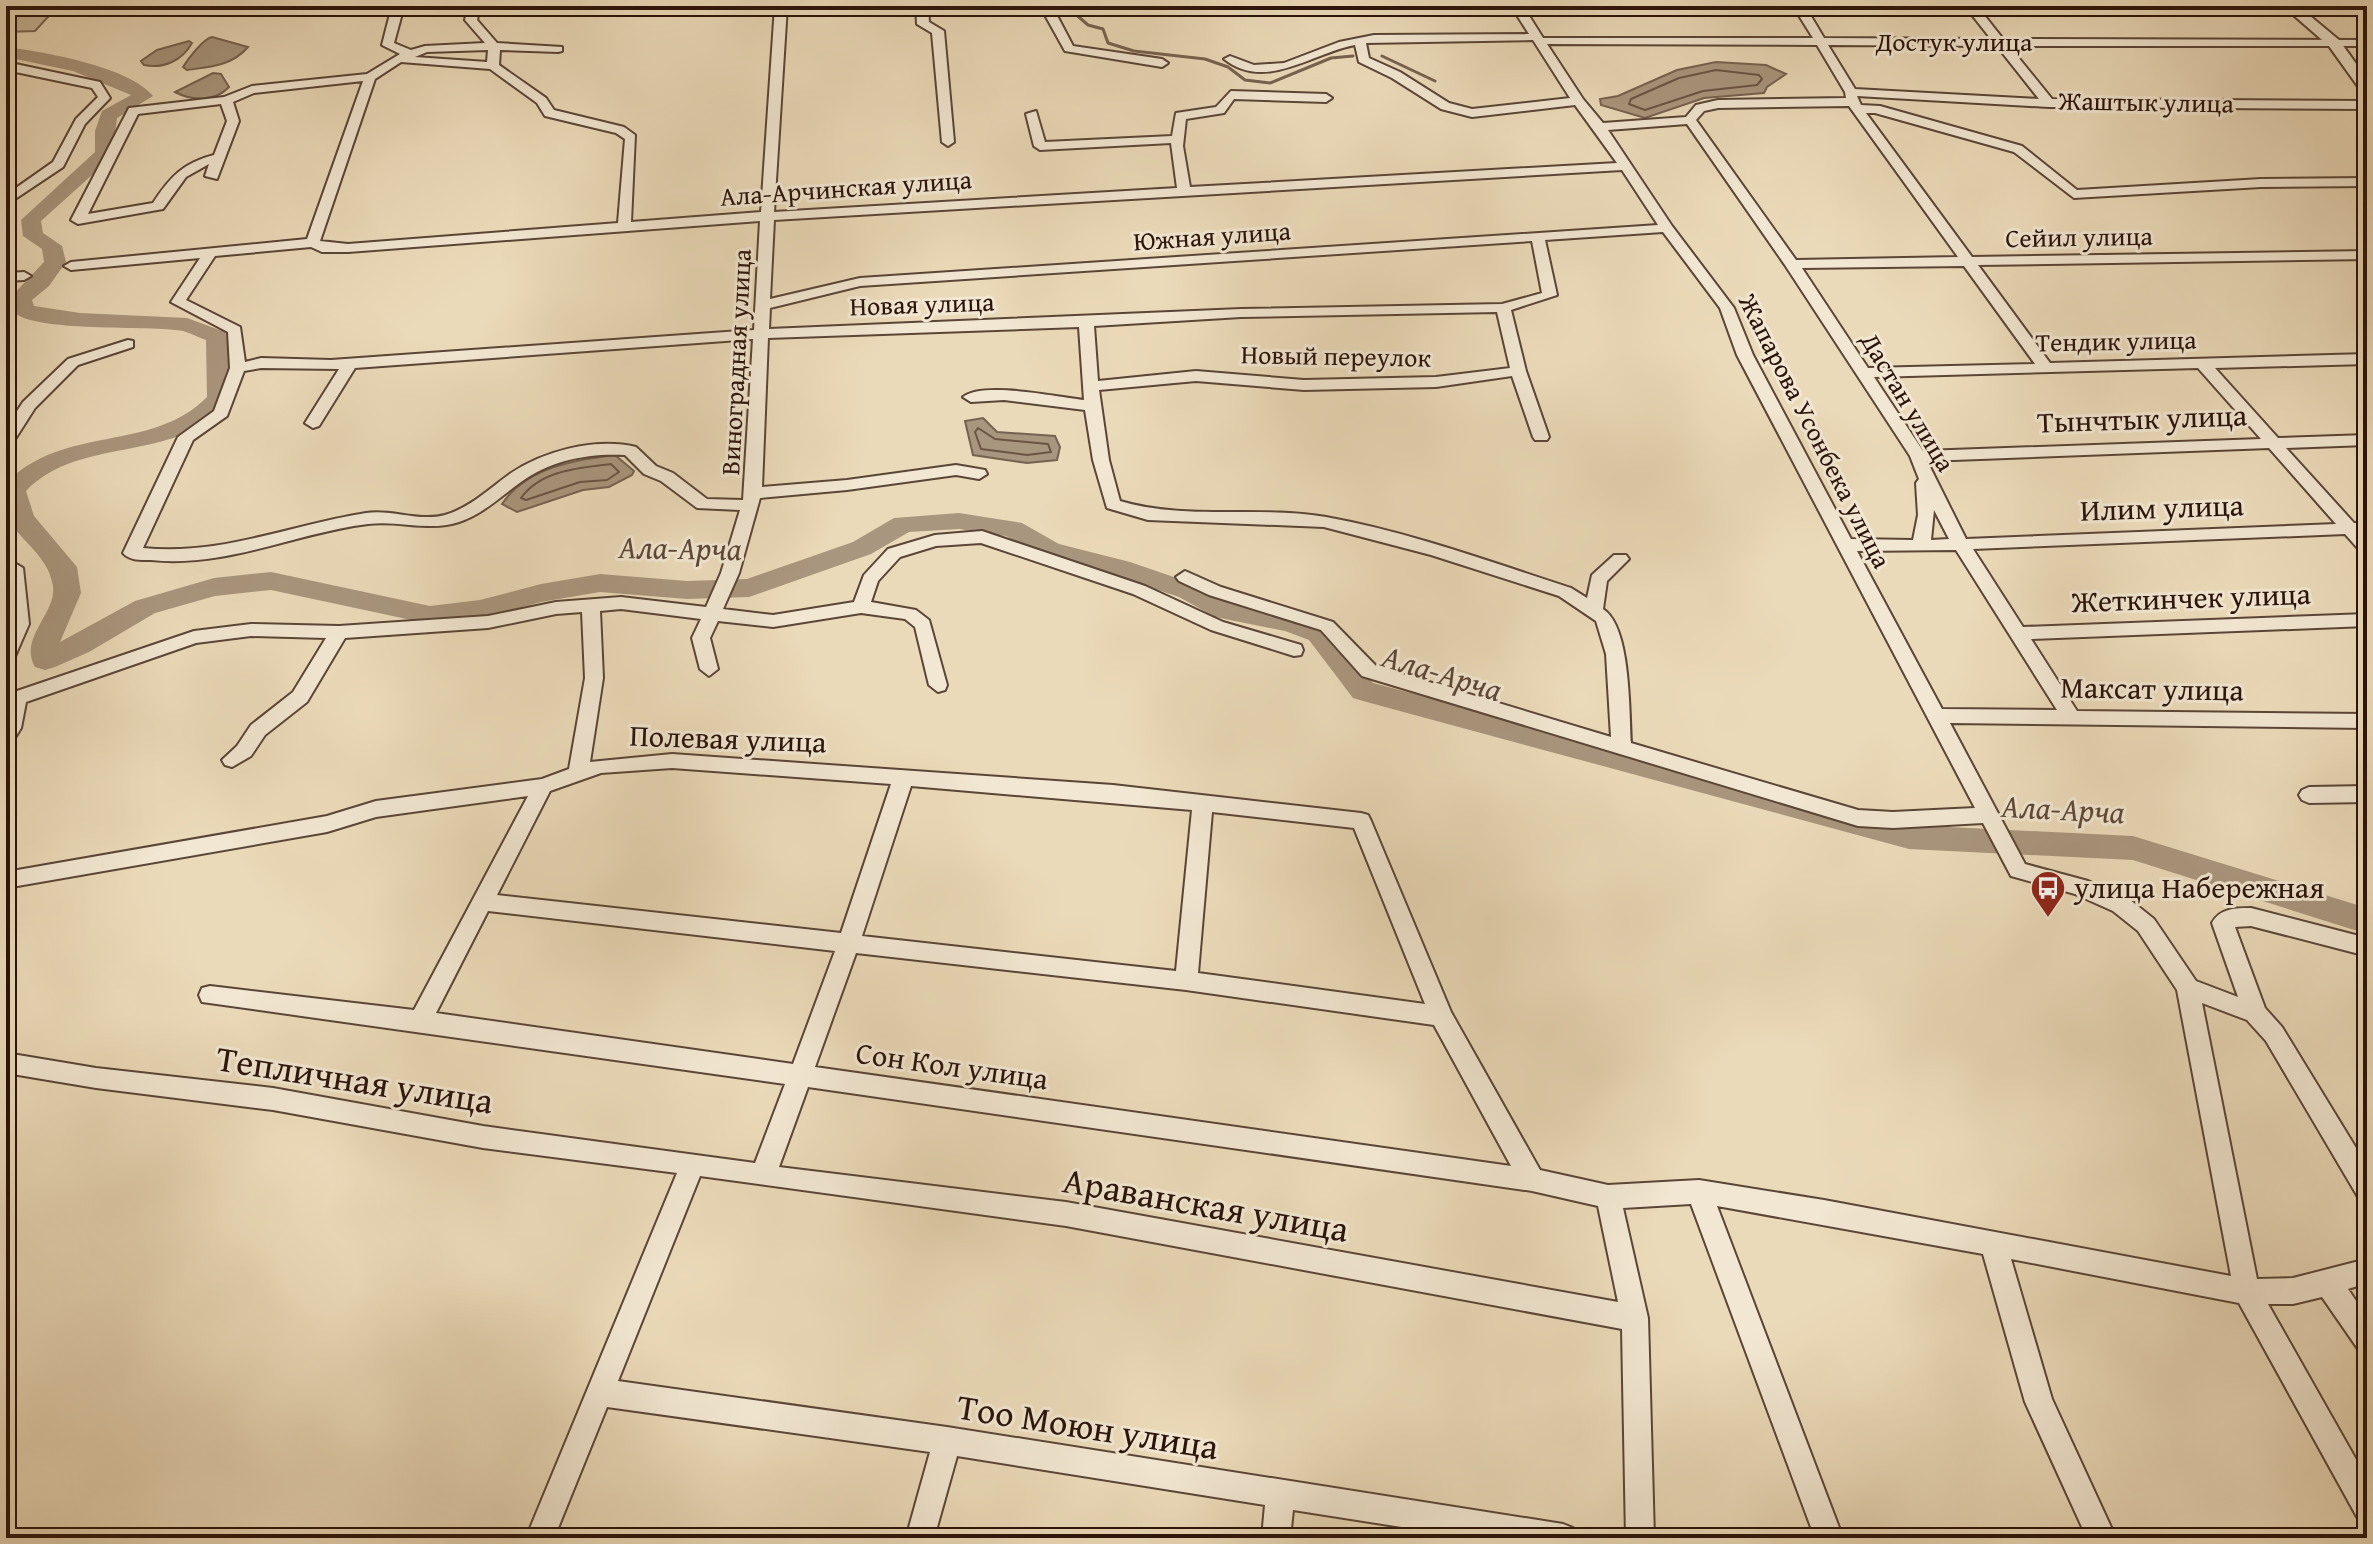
<svg xmlns="http://www.w3.org/2000/svg" width="2373" height="1544" font-family="'Gentium Book Plus',serif">
	<style>
		.green { fill: #cab89b; stroke: #7a6652; stroke-width: 2 }
		.water { fill: #a9967e; stroke: #766250; stroke-width: 2 }
		.lines { fill: none; stroke-linecap: round; stroke-linejoin: round }
		.shore { stroke: #6a5444; stroke-width: 2 }
		.stream { stroke: #766250; stroke-width: 3 }
		.river { fill: #a9967e; fill-rule: evenodd }
		.minor-casing { stroke: #5a4536; stroke-width: 4 }
		.tertiary-casing { stroke: #5a4536; stroke-width: 4 }
		.minor { fill: #f2e7d2; fill-rule: evenodd }
		.tertiary { fill: #f2e7d2; fill-rule: evenodd }
		.labels { text-anchor: middle; stroke-width: 6; stroke-linejoin: round; paint-order: stroke }
		.far-street-label { font-size: 26px; fill: #2a130a; stroke: #f2e7d2 }
		.street-label { font-size: 30px; fill: #2a130a; stroke: #f2e7d2 }
		.poi-label { font-size: 30px; fill: #2a130a; stroke: #f2e7d2; text-anchor: start }
		.water-label { font-size: 32px; font-style: italic; fill: #5d4738; stroke: #f2e7d2 }
		.near-street-label { font-size: 36px; fill: #2a130a; stroke: #f2e7d2 }
	</style>
	<rect width="100%" height="100%" fill="#ebdab9"/>
	<filter id="stains"><feTurbulence type="fractalNoise" baseFrequency=".0025" numOctaves="4"/><feColorMatrix values="0 0 0 0 .2 0 0 0 0 .09 0 0 0 0 .02 0 0 0 .5 -.17"/></filter>
	<radialGradient id="worn" r=".72"><stop offset=".6" stop-color="#630" stop-opacity="0"/><stop offset="1" stop-color="#630" stop-opacity=".3"/></radialGradient>
	<path class="green" d="M6,6H58L35,31L6,32Z"/>
	<path class="water" d="M212,37L248,47C232,66 209,67 187,70L183,67C188,59 203,39 212,37Z
		M189,41L192,43C182,61 163,69 144,65L141,61L157,50Z
		M1716,62L1766,65L1786,74L1767,87L1764,93L1704,98L1645,118L1601,105L1600,99L1618,96L1677,70Z
		M213,73L221,74L229,87C215,102 192,101 175,92Z
		M983,418L997,432L1055,436L1060,447L1057,460L1027,463L973,455L965,421Z
		M615,455L634,471L632,475L609,487L583,490L517,512L502,504C527,467 574,460 615,455Z"/>
	<g class="lines">
		<path class="shore" d="M1716,70L1759,75L1762,79L1757,85L1703,91L1645,110L1629,104L1631,99L1679,78Z
			M978,428L995,439L1048,444L1051,452L1027,455L981,449L975,432Z
			M611,464L619,472L607,480L580,482L526,500L521,498C541,470 579,468 611,464Z"/>
		<path class="stream" d="M1072,11L1088,25L1103,29L1108,43L1134,51L1205,59L1228,67L1245,80L1270,83L1331,58L1353,56
			M1382,56L1435,81"/>
		<path class="river" d="M6,47C44,52 128,66 153,96L117,118L112,157L41,221L43,233L62,246L66,262L49,286L32,300L34,306L80,313L187,318L225,332L228,337L231,398C183,466 81,433 26,491L34,516L77,567L81,593L60,642L135,601L214,578L271,572L430,606L480,600L541,584L600,574L687,581L747,579L853,542L894,518L959,513L1022,523L1059,544L1130,562L1197,585L1232,603L1289,613L1329,626L1373,683L1909,825L2133,836L2367,908V934L2133,860L1909,849L1363,701L1353,698L1309,640L1285,631L1215,617L1179,597L1113,575L1041,556L1006,536L959,529L909,532L871,554L749,597L687,599L600,592L541,602L480,618L430,624L271,590L215,596L155,613L89,652L55,667L45,670L35,667C18,638 57,613 53,586C48,551 10,537 6,508C5,500 6,491 6,483C64,424 152,453 207,397L206,340C199,338 191,333 183,331C152,325 30,333 13,311L10,298L44,262L42,249L23,236L21,220L95,152V131L102,111L131,95L73,71L6,57Z"/>
		<g class="minor-casing">
			<path id="minor" d="M392,6H404L394,43L411,50L425,46L485,43L465,20L468,6H480L477,20L497,43L562,47V51L558,52L500,50L499,65L546,98L554,110L624,127L635,135L631,222L761,212L775,6H787L774,212L1177,188L1171,143L1040,150L1034,146L1026,114L1036,111L1045,142L1172,136L1176,113L1216,107L1231,91L1326,94L1332,98L1326,102L1234,99L1224,113L1186,119L1183,146L1190,187L1617,163L1575,105L1472,117L1441,109L1392,78L1359,62L1355,45C1312,53 1265,92 1224,59L1230,56L1254,65L1284,63L1339,42L1374,35L1529,34L1511,6H1523L1543,38H1813L1793,6H1805L1824,38L1991,39L1965,6H1977L2003,39L2367,40V46H2009L2052,99L2367,101V109L2049,107L1857,96L1861,105L1880,106L2022,146L2077,190L2261,179L2367,178V186L2261,187L2074,198L2014,152L1875,113H1866L1972,257L2367,251V259L1978,265L2050,363L2367,354V364L2215,368L2278,438L2367,435V445L2286,448L2354,523H2367V533L2364,534L2367,537V554L2361,552L2345,534L1973,549L2023,627L2367,614V626L2031,639L2077,711L2367,714V728L1950,723L2025,864L2088,881L2129,899L2154,919L2196,981L2238,997L2212,923C2220,908 2236,908 2251,908L2367,938V956L2251,926L2235,927L2265,1008L2282,1027L2367,1166V1201L2358,1197L2266,1041L2247,1020L2202,1003L2257,1279L2293,1278L2367,1259V1283L2348,1289L2367,1317V1353L2358,1349L2322,1297L2293,1304H2268L2367,1479V1521L2357,1517L2239,1303L2011,1259L2052,1399L2116,1538H2087L2025,1402L1983,1254L1717,1206L1843,1538H1815L1691,1204L1623,1208L1648,1318L1654,1538H1626L1622,1329L1066,1226L700,1176L618,1381L947,1427L1563,1524L1573,1528L1577,1538H1472L1293,1510L1290,1538H1262L1265,1505L957,1456L934,1538H906L930,1452L607,1407L554,1538H526L677,1173L483,1148L273,1110L96,1088L6,1073V1053L96,1068L273,1088L483,1126L755,1163L785,1084L202,1002L199,995L202,988L210,986L414,1010L528,796L376,817L327,832L6,888V872L327,816L376,801L542,779L569,769L585,678L582,612L556,614L488,628L345,638L307,702L265,735L251,756L232,767L225,765L222,760L237,746L251,725L293,692L326,638L251,636L196,643L26,702L21,728L13,741L6,743V688L17,691L194,631L251,624L339,626L488,616L556,602L621,597L706,607L721,573L740,510L697,508L661,481L644,474L625,455C589,453 551,460 521,482C501,496 483,514 459,522C428,532 400,520 368,524C295,533 227,568 151,560C141,560 130,561 123,553L178,437L214,411L230,368L228,332L171,302L200,258L71,270L64,266L71,262L307,239L363,81L254,93L233,102L239,121L217,179L205,176L209,164L186,177L163,209L78,224L71,220L129,108L224,97L252,86L367,74L400,54L382,45ZM1533,40L1570,98L1472,109L1449,103L1400,72L1369,58L1366,43ZM1547,44L1817,45L1845,92L1846,98L1718,100L1696,105L1686,117L1603,123L1583,99ZM1828,45L1997,46L2039,99L1855,89ZM488,50L487,62L415,57L427,52ZM401,62L490,69L537,103L545,116L616,133L625,139L618,223L348,244L320,241L375,79ZM221,104L227,121L214,155C183,163 170,177 153,203L88,214L138,114ZM1849,106L1958,257L1796,260L1696,120L1704,111L1718,108ZM1687,124L1785,265L1910,456L1919,479L1916,483L1918,515L1913,540L1851,539L1753,355L1734,308L1672,226L1608,130ZM1622,170L1658,225L860,278L770,299L774,220ZM760,221L754,330L331,360L261,358L245,362L240,327L186,300L215,256L311,247L322,252H348ZM1663,232L1720,308L1737,355L1975,808L1893,812L1858,810L1631,743C1629,711 1631,627 1603,609L1607,581L1629,559L1626,555H1614L1592,575L1587,598L1571,588C1491,562 1409,532 1326,517C1258,505 1187,521 1120,501L1109,460L1099,390L1196,381L1304,390L1436,387L1512,376L1533,437L1535,440H1547L1549,437L1526,371L1511,310L1557,295L1545,240ZM1532,241L1542,293L1502,304L1241,309L769,329L770,308L860,286ZM1964,266L2035,364L1868,368L1802,268ZM1497,312L1510,368L1436,377L1304,380L1196,371L1098,381L1094,326L1241,317ZM1079,327L1084,400C1058,397 983,381 963,397L971,402L1004,400L1085,410L1093,460L1107,508L1148,520L1324,527L1431,555L1559,596L1596,621L1606,654L1611,737L1376,666L1333,622L1221,587L1185,571L1176,577L1179,581L1209,595L1321,630L1362,676L1858,826L1893,828L1983,823L2011,876L2075,894L2113,911L2138,931L2177,990L2231,1276L1824,1200L1699,1180L1608,1185L1540,1170L1451,1012L1371,821L1368,815L1361,813L1113,785L672,754L590,762L603,678L600,611L621,609L701,619L692,638L700,669L709,676L718,669L710,638L718,621L773,627L861,613L905,619L915,627L929,685L938,692L945,690L947,685L929,620L916,610L871,602L878,581L900,557L936,546L981,543L1133,594L1211,630L1294,656L1301,655L1303,650L1301,645L1223,622L1145,586L982,531L935,535L888,549L864,575L854,602L773,615L723,609L739,573L760,498L847,490L956,475L979,479L987,474L985,470L956,465L847,480L762,487L768,338ZM753,339L743,500L707,499L673,473L656,466L636,447C595,437 540,452 507,476C488,490 469,508 445,515C419,522 392,509 366,513C290,525 221,556 143,548L193,440L227,416L244,371L261,368L339,369L305,423L313,428L319,426L355,368ZM2198,368L2261,439L1923,451L1874,377ZM2269,448L2336,524L1966,539L1927,461ZM1934,510L1949,539L1931,540ZM1956,550L2057,710L1942,709L1857,551ZM672,768L891,784L841,933L497,895L550,791L601,773ZM911,786L1192,810L1176,971L862,936ZM1212,812L1354,828L1425,1004L1198,973ZM488,911L835,951L793,1064L436,1013ZM856,953L1186,990L1434,1025L1511,1166L815,1067ZM808,1087L1532,1191L1598,1206L1618,1302L1066,1202L779,1167Z
				M916,6H928L929,22L944,31L954,142L948,146L942,142L932,33L917,24Z
				M1040,6H1052L1073,46L1162,59L1168,63L1162,67L1065,51Z
				M1074,6H1163L1157,9L1092,12Z
				M6,62L100,82L110,98L85,124L63,167L6,205V195L53,162L76,119L98,97L92,88L6,70Z
				M6,273L24,272L31,276L24,280L6,281Z
				M128,340L133,341V347L78,365L35,408L12,444L6,446V428L23,402L68,359Z
				M6,558L23,568L29,624L13,661L6,662V635L11,624Z
				M2367,786V802L2309,803L2302,800L2299,795L2302,790L2309,787Z"/>
		</g>
		<g class="tertiary-casing">
			<path id="tertiary" d="M2283,6H2298L2339,40L2367,79V93L2362,92L2329,46Z"/>
		</g>
		<use href="#minor" class="minor"/>
		<use href="#tertiary" class="tertiary"/>
	</g>
	<defs>
		<g id="bus-pin" transform="scale(1.8)"><path d="M0 17L-7.5 6A9.5 9.5 0 1 1 7.5 6Z" fill="#8f2418" stroke="#f2e7d2"/><path d="M-5-6H5V4H4V6H2V4H-2V6H-4V4H-5ZM-3.5-4V0h7V-4ZM-3.5 1.2v1.5H-2V1.2ZM2 1.2v1.5H3.5V1.2Z" fill="#fff"/></g>
	</defs>
	<g fill-rule="evenodd">
		<use href="#bus-pin" x="2048" y="888"/>
	</g>
	<g class="labels">
		<g class="far-street-label">
			<text x="1954" y="51">Достук улица</text>
			<text transform="translate(2146 102) rotate(1)" y="9">Жаштык улица</text>
			<text transform="translate(846 188) rotate(-4)" y="9">Ала-Арчинская улица</text>
			<text transform="translate(1212 236) rotate(-4)" y="9">Южная улица</text>
			<text transform="translate(2079 237) rotate(-1)" y="9">Сейил улица</text>
			<text transform="translate(922 304) rotate(-2)" y="9">Новая улица</text>
			<text transform="translate(2116 341) rotate(-1)" y="9">Тендик улица</text>
			<text transform="translate(1336 356) rotate(1)" y="9">Новый переулок</text>
			<text transform="translate(736 362) rotate(-87)" y="9">Виноградная улица</text>
			<text transform="translate(1908 402) rotate(59)" y="9">Дастан улица</text>
			<text transform="translate(1815 431) rotate(63)" y="9">Жапарова Усонбека улица</text>
		</g>
		<g class="street-label">
			<text transform="translate(2142 419) rotate(-2)" y="10">Тынчтык улица</text>
			<text transform="translate(2162 508) rotate(-2)" y="10">Илим улица</text>
			<text transform="translate(2191 598) rotate(-2)" y="10">Жеткинчек улица</text>
			<text transform="translate(2152 689) rotate(1)" y="10">Максат улица</text>
			<text transform="translate(728 739) rotate(2)" y="10">Полевая улица</text>
			<text transform="translate(952 1066) rotate(8)" y="10">Сон Кол улица</text>
		</g>
		<g class="poi-label">
			<text x="2074" y="898">улица Набережная</text>
		</g>
		<g class="water-label">
			<text transform="translate(680 548) rotate(1)" y="11">Ала-Арча</text>
			<text transform="translate(1442 673) rotate(17)" y="11">Ала-Арча</text>
			<text transform="translate(2063 809) rotate(3)" y="11">Ала-Арча</text>
		</g>
		<g class="near-street-label">
			<text transform="translate(355 1079) rotate(9)" y="13">Тепличная улица</text>
			<text transform="translate(1206 1204) rotate(10)" y="13">Араванская улица</text>
			<text transform="translate(1088 1426) rotate(9)" y="13">Тоо Моюн улица</text>
		</g>
	</g>
	<rect width="2373" height="1544" fill="none" stroke="#ebdab9" stroke-width="32"/>
	<rect x="8" y="8" width="2357" height="1528" fill="none" stroke="#2a130a" stroke-width="4"/>
	<rect x="16" y="16" width="2341" height="1512" fill="none" stroke="#2a130a" stroke-width="2"/>
	<rect width="100%" height="100%" filter="url(#stains)"/>
	<rect width="100%" height="100%" fill="url(#worn)"/>
</svg>
